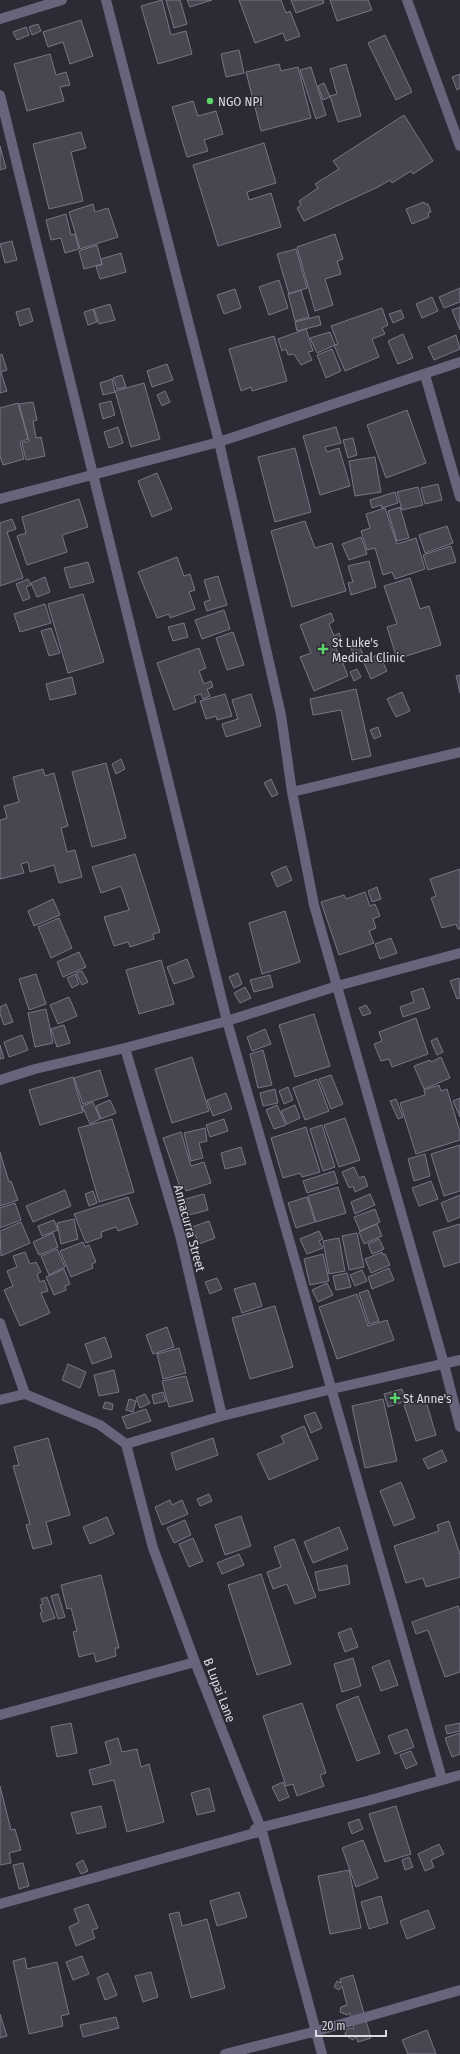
<svg xmlns="http://www.w3.org/2000/svg" width="460" height="2054" font-family="'Fira Sans Condensed',sans-serif">
	<style>
		.building { fill: #494652; stroke: #797684 }
		.lines { fill: none; stroke-linecap: round; stroke-linejoin: round }
		.minor { stroke: #69637c; stroke-width: 10 }
		.poi-dot { fill: #5ed56c; stroke: #2c2a35; stroke-width: 1.5 }
		.labels { text-anchor: middle; stroke-width: 3; stroke-linejoin: round; paint-order: stroke }
		.poi-label { font-size: 13px; fill: #dcdae2; stroke: #2c2a35; text-anchor: start }
		.street-label { font-size: 13px; fill: #dcdae2; stroke: #2c2a35 }
	</style>
	<rect width="100%" height="100%" fill="#2c2a35"/>
	<path class="building" d="M162,0L171,35L186,31L192,54L158,64L141,6Z
		M166,0H180L187,24L174,28Z
		M187,0H212L190,7Z
		M239,0H281L286,13L290,11L300,36L286,41L283,33L255,43Z
		M291,0H323L324,3L296,13Z
		M330,0H368L372,10L337,21Z
		M81,20L93,56L70,64L63,42L48,47L43,32Z
		M38,24L41,31L32,35L29,27Z
		M26,27L29,35L17,40L13,32Z
		M385,35L412,92L396,100L368,43Z
		M239,50L244,73L226,77L221,54Z
		M50,54L56,75L66,72L70,85L60,87L64,101L27,111L14,64Z
		M279,64L281,71L298,67L311,118L261,131L246,72Z
		M346,64L361,116L338,122L330,96L337,94L330,69Z
		M311,67L326,115L316,119L300,70Z
		M460,74V88L457,90L452,77Z
		M324,83L330,97L323,100L318,86Z
		M193,101L198,116L216,111L223,134L204,140L208,151L187,157L172,107Z
		M404,115L433,161L413,174L411,171L392,183L390,180L378,187L304,221L297,208L301,205L299,201L318,188L315,184L339,169L333,161Z
		M81,132L86,148L71,152L83,201L49,209L33,144Z
		M264,143L276,183L247,192L249,200L271,193L281,227L218,246L193,165Z
		M0,146L6,168L0,170Z
		M424,202L425,204H428L431,212L428,213L429,217L412,224L406,209Z
		M93,204L95,212L108,208L118,237L80,249L69,212Z
		M66,214L71,235L75,234L79,249L65,253L61,238L51,240L46,220Z
		M335,234L343,259L337,261L341,274L325,279L333,305L315,311L297,247Z
		M12,241L17,260L5,263L0,244Z
		M97,245L102,264L84,269L79,251Z
		M296,249L307,288L289,294L277,254Z
		M121,253L126,272L100,279L96,266L102,265L101,259Z
		M279,280L288,308L269,315L259,287Z
		M460,288V302L444,308L439,297Z
		M235,289L241,308L224,314L217,295Z
		M301,290L309,317L295,321L288,294Z
		M432,297L438,311L422,318L416,304Z
		M110,304L115,320L99,324L94,309Z
		M460,307V330L452,310Z
		M29,308L33,321L20,326L16,312Z
		M382,308L388,325L382,328L385,334L372,339L379,357L345,371L334,345L338,344L331,326Z
		M93,309L97,322L88,325L84,312Z
		M401,310L404,318L393,323L389,314Z
		M319,316L321,325L297,331L295,322Z
		M306,329L313,351L308,352L312,360L301,365L294,354L288,355L286,349L282,351L278,339Z
		M330,332L335,345L317,353L310,338Z
		M403,334L413,358L398,364L388,341Z
		M456,335L460,349L434,360L428,347Z
		M274,336L287,381L252,391L251,387L241,391L229,349Z
		M332,349L341,371L326,378L317,355Z
		M2,354L7,370L1,372L7,391L0,393V355Z
		M167,364L173,380L152,387L147,371Z
		M122,375L126,387L117,389L113,378Z
		M112,379L115,392L103,395L100,383Z
		M144,383L160,439L131,447L115,391Z
		M165,391L170,402L162,406L157,395Z
		M111,401L115,415L103,419L99,404Z
		M33,402L37,420L33,421L36,438L41,437L45,456L26,460L22,443L29,441L19,404Z
		M18,403L28,439L20,442L24,459L3,465L0,456V408Z
		M407,410L426,463L386,478L367,425Z
		M118,427L123,443L109,448L104,432Z
		M336,427L341,443L325,447L327,452L339,448L350,486L320,495L303,436Z
		M353,438L357,455L348,458L343,440Z
		M295,448L311,512L275,522L258,457Z
		M375,457L381,492L355,496L349,461Z
		M157,473L172,509L152,517L138,481Z
		M438,484L442,500L425,504L421,488Z
		M418,487L423,505L402,510L397,492Z
		M395,492L398,503L382,508L381,505L372,508L370,500Z
		M79,499L88,527L62,535L67,552L27,565L17,536L26,533L22,517Z
		M400,507L409,538L397,541L388,511Z
		M385,508L397,544L416,538L425,569L395,579L392,572L383,575L375,548L367,550L361,531L370,528L366,514Z
		M12,519L16,529L7,532L23,578L0,586V523Z
		M305,521L315,548L332,543L346,591L292,607L271,531Z
		M447,526L453,543L425,553L419,535Z
		M361,537L367,554L349,560L342,544Z
		M451,546L456,562L428,570L423,555Z
		M177,557L184,576L190,574L195,590L189,592L195,609L170,618L169,614L157,618L138,572Z
		M369,561L376,587L351,595L348,583L353,582L348,566Z
		M88,562L94,582L70,588L64,568Z
		M218,576L227,605L207,611L204,602L210,600L204,580Z
		M45,577L50,592L37,597L31,583Z
		M410,578L420,609L429,606L441,645L397,659L387,627L397,624L384,586Z
		M28,579L31,585L26,587L30,598L23,601L16,584Z
		M83,594L104,662L68,673L48,604Z
		M45,604L51,623L20,632L14,614Z
		M224,610L230,629L202,639L195,620Z
		M331,613L334,621L329,624L334,636L339,633L343,642L335,645L338,653L334,655L337,663L342,661L348,676L314,691L300,657L311,653L300,625Z
		M184,623L188,637L173,641L168,627Z
		M51,628L60,653L49,656L41,631Z
		M233,632L244,665L227,670L216,638Z
		M359,645L364,657L356,660L351,648Z
		M199,648L206,668L199,671L204,684L211,681L213,687L207,689L210,696L203,699L201,694L194,696L196,702L174,710L157,663Z
		M379,654L387,671L371,679L363,661Z
		M357,669L361,677L354,681L350,672Z
		M460,675V693L456,676Z
		M72,677L76,694L50,700L46,684Z
		M356,689L371,756L352,760L341,710L313,715L310,699Z
		M402,692L410,711L396,717L387,699Z
		M225,694L232,716L217,720L216,716L206,719L200,701Z
		M251,694L261,726L226,737L222,724L238,719L232,700Z
		M378,727L381,736L374,739L370,730Z
		M121,759L125,769L116,774L112,764Z
		M106,763L126,838L92,847L72,772Z
		M43,769L45,776L54,773L68,826L61,828L67,852L75,850L82,877L59,883L54,865L30,872L28,862L21,864L24,873L0,879V820L7,818L4,806L19,802L13,777Z
		M271,779L278,794L272,797L264,783Z
		M135,854L160,932L153,934L154,939L130,947L128,942L114,946L104,917L129,910L121,886L101,893L92,867Z
		M286,866L292,880L277,887L271,873Z
		M460,869V929H458L456,924L442,928L431,898L436,896L430,879Z
		M377,887L381,899L372,902L368,891Z
		M365,892L370,906L375,904L380,916L373,919L376,928L369,931L374,943L339,955L321,902L344,895L346,899Z
		M53,899L60,915L34,926L28,911Z
		M285,911L300,962L262,974L249,923Z
		M59,918L72,948L51,958L38,927Z
		M391,938L397,953L380,959L375,944Z
		M79,952L86,967L63,977L57,962Z
		M187,959L194,977L174,984L167,967Z
		M161,960L174,1004L139,1014L126,970Z
		M82,971L88,982L82,985L76,973Z
		M238,973L242,984L234,988L229,977Z
		M36,974L46,1004L29,1010L19,979Z
		M75,974L79,984L72,988L67,978Z
		M270,975L273,987L254,992L250,980Z
		M459,978L460,998L457,999L450,981Z
		M245,987L251,998L240,1003L234,993Z
		M423,988L430,1008L403,1017L400,1007L414,1002L411,992Z
		M69,997L77,1016L58,1024L50,1005Z
		M6,1004L13,1022L4,1025L0,1014V1007Z
		M366,1005L371,1013L363,1016L359,1008Z
		M46,1009L53,1043L35,1047L28,1013Z
		M314,1014L330,1066L295,1077L279,1025Z
		M416,1018L428,1054L392,1067L389,1059L381,1061L374,1044L382,1041L379,1032Z
		M64,1025L70,1043L57,1047L51,1029Z
		M265,1029L271,1044L252,1051L247,1037Z
		M22,1035L28,1050L9,1057L4,1042Z
		M437,1038L443,1052L437,1055L431,1041Z
		M0,1045L4,1058L0,1059Z
		M263,1050L272,1085L258,1088L250,1054Z
		M192,1057L209,1111L172,1123L155,1069Z
		M441,1057L450,1078L424,1089L414,1066L430,1060L431,1062Z
		M100,1070L108,1096L83,1104L74,1078Z
		M331,1075L343,1104L331,1109L319,1079Z
		M73,1077L83,1112L40,1125L29,1090Z
		M317,1079L329,1111L305,1120L293,1088Z
		M439,1085L441,1091L447,1089L460,1132V1140L416,1154L400,1103L425,1095L424,1090Z
		M288,1087L293,1100L284,1104L279,1091Z
		M275,1089L278,1103L263,1106L260,1093Z
		M226,1093L232,1109L213,1116L207,1100Z
		M460,1098V1117L453,1101Z
		M396,1099L403,1117L398,1119L390,1101Z
		M110,1100L116,1113L101,1119L96,1106Z
		M93,1102L100,1119L90,1124L82,1106Z
		M277,1105L286,1125L274,1129L266,1110Z
		M295,1105L300,1118L287,1124L281,1111Z
		M345,1118L360,1160L339,1167L324,1125Z
		M112,1119L134,1192L99,1202L78,1128Z
		M224,1119L228,1131L210,1137L206,1125Z
		M322,1125L335,1167L323,1171L310,1129Z
		M306,1127L320,1172L302,1177L300,1173L283,1178L271,1138Z
		M205,1128L207,1141L199,1143L203,1158L191,1161L184,1133Z
		M181,1132L191,1166L204,1162L211,1183L186,1191L184,1186L180,1187L163,1138Z
		M460,1145V1191L444,1196L431,1154Z
		M241,1147L246,1164L225,1169L221,1153Z
		M0,1152L9,1182L11,1181L18,1200L0,1206Z
		M425,1154L430,1176L414,1181L408,1159Z
		M354,1167L359,1178L364,1176L368,1186L355,1192L353,1186L349,1188L342,1172Z
		M334,1171L338,1183L307,1193L303,1181Z
		M431,1181L438,1199L419,1206L412,1188Z
		M338,1187L346,1213L316,1222L308,1196Z
		M65,1190L71,1206L33,1222L26,1206Z
		M93,1191L97,1203L89,1206L85,1194Z
		M204,1194L208,1210L189,1215L185,1199Z
		M370,1194L375,1205L355,1214L351,1202Z
		M460,1195V1217L448,1222L441,1203Z
		M128,1197L138,1224L118,1231L116,1227L101,1232L102,1237L86,1243L74,1214Z
		M307,1197L315,1222L296,1228L288,1203Z
		M15,1203L21,1220L0,1228V1208Z
		M375,1209L380,1222L360,1231L354,1217Z
		M74,1219L78,1239L61,1244L57,1223Z
		M54,1220L58,1230L42,1236L38,1226Z
		M209,1221L215,1238L199,1244L192,1227Z
		M21,1222L30,1243L1,1256L0,1231Z
		M377,1224L382,1236L364,1244L359,1232Z
		M460,1224V1262L444,1267L433,1232Z
		M319,1231L323,1239L319,1241L323,1248L307,1254L300,1239Z
		M53,1233L58,1247L39,1255L33,1242Z
		M357,1233L364,1267L349,1270L342,1236Z
		M339,1238L345,1271L329,1274L323,1241Z
		M379,1239L384,1249L372,1254L368,1244Z
		M83,1242L85,1247L89,1245L96,1262L92,1264L93,1268L71,1277L60,1251Z
		M57,1249L65,1267L49,1275L41,1256Z
		M25,1252L30,1264L36,1262L41,1272L37,1274L40,1282L44,1280L48,1291L41,1293L50,1313L20,1326L4,1290L13,1286L7,1271L17,1267L13,1256Z
		M382,1252L383,1255L385,1254L390,1265L371,1273L365,1259Z
		M323,1254L329,1281L310,1285L304,1259Z
		M389,1268L394,1280L372,1289L368,1277Z
		M64,1269L70,1284L65,1286L66,1290L54,1295L46,1277Z
		M362,1270L367,1281L355,1286L350,1275Z
		M347,1273L351,1287L336,1290L333,1276Z
		M217,1278L222,1289L210,1294L205,1282Z
		M255,1283L262,1306L242,1313L234,1289Z
		M327,1283L333,1295L318,1302L312,1290Z
		M368,1290L379,1321L369,1324L359,1293Z
		M357,1294L368,1326L387,1320L394,1340L337,1359L319,1307Z
		M275,1306L293,1367L250,1379L232,1318Z
		M167,1327L174,1347L153,1354L146,1335Z
		M105,1337L112,1357L92,1364L85,1344Z
		M179,1348L186,1373L163,1379L157,1354Z
		M68,1364L86,1372L80,1388L62,1380Z
		M114,1370L119,1392L99,1396L94,1375Z
		M186,1376L193,1401L169,1407L162,1381Z
		M402,1389L406,1401L388,1407L384,1394Z
		M163,1392L166,1401L154,1404L152,1395Z
		M145,1394L150,1403L140,1408L136,1398Z
		M425,1398L436,1435L416,1441L404,1405Z
		M129,1399L136,1401L133,1412L126,1410Z
		M383,1399L397,1461L365,1468L352,1406Z
		M105,1402L113,1404L112,1410L103,1408Z
		M146,1409L151,1421L127,1429L122,1417Z
		M315,1412L322,1428L311,1433L304,1416Z
		M304,1426L318,1459L269,1480L257,1454L284,1443L281,1436Z
		M48,1438L70,1515L46,1522L52,1544L33,1549L26,1525L30,1524L13,1466L19,1465L14,1447Z
		M213,1438L218,1455L176,1470L171,1453Z
		M442,1450L447,1461L428,1469L423,1459Z
		M401,1482L415,1518L394,1526L380,1491Z
		M209,1494L212,1501L200,1506L197,1499Z
		M170,1500L172,1505L182,1500L188,1514L162,1525L155,1507Z
		M241,1516L251,1546L225,1555L215,1525Z
		M107,1517L114,1534L90,1544L83,1527Z
		M185,1520L191,1535L174,1543L167,1528Z
		M449,1521L460,1555V1577L426,1587L423,1578L406,1583L394,1546L439,1531L437,1525Z
		M339,1527L348,1549L313,1563L304,1542Z
		M193,1538L203,1561L189,1567L179,1544Z
		M294,1539L316,1597L295,1604L287,1584L273,1589L267,1572L281,1567L274,1547Z
		M239,1554L244,1565L222,1574L217,1563Z
		M347,1565L350,1584L319,1591L315,1572Z
		M261,1574L291,1664L257,1675L228,1585Z
		M101,1575L119,1648H115L116,1656L96,1662L94,1653L79,1657L73,1632L77,1631L71,1608L67,1609L61,1585Z
		M58,1594L65,1617L58,1619L51,1596Z
		M47,1597L55,1618L43,1622L40,1613L42,1612L40,1605L43,1604L41,1599Z
		M458,1606L460,1612V1672L445,1677L428,1630L416,1634L412,1622Z
		M351,1628L358,1647L345,1652L338,1633Z
		M353,1658L361,1686L342,1692L334,1664Z
		M389,1660L398,1685L381,1691L372,1667Z
		M358,1696L380,1753L357,1761L336,1705Z
		M302,1703L326,1773L320,1775L324,1786L297,1796L293,1784L286,1786L263,1716Z
		M71,1723L77,1753L57,1757L51,1727Z
		M460,1723V1731L447,1734L445,1726Z
		M407,1729L414,1747L395,1754L388,1736Z
		M460,1733V1754L452,1757L445,1738Z
		M118,1738L122,1752L137,1749L141,1767L149,1764L164,1822L127,1832L114,1780L93,1785L89,1770L111,1764L105,1742Z
		M411,1751L417,1764L406,1769L400,1755Z
		M283,1782L289,1797L279,1801L272,1787Z
		M0,1786L11,1830L15,1829L21,1850L9,1853L11,1863L0,1865Z
		M209,1788L215,1811L197,1815L191,1793Z
		M101,1806L106,1827L77,1834L71,1813Z
		M396,1806L411,1854L385,1862L369,1814Z
		M359,1819L363,1829L352,1834L348,1823Z
		M363,1840L378,1878L356,1887L342,1848Z
		M439,1844L444,1854L431,1860L434,1867L425,1871L418,1854Z
		M409,1857L413,1867L405,1870L402,1860Z
		M83,1860L88,1871L81,1874L76,1864Z
		M23,1863L29,1886L19,1889L13,1865Z
		M349,1870L361,1928L330,1934L318,1876Z
		M239,1892L247,1917L217,1926L210,1901Z
		M381,1896L388,1923L369,1929L361,1902Z
		M88,1904L98,1928L92,1930L95,1938L76,1946L69,1927L79,1922L74,1909Z
		M428,1910L435,1928L407,1939L400,1921Z
		M179,1912L182,1926L207,1919L225,1988L191,1998L169,1914Z
		M82,1956L89,1974L73,1980L66,1962Z
		M25,1958L27,1969L57,1962L69,2014L61,2016L63,2026L29,2034L13,1961Z
		M151,1972L158,1997L143,2002L135,1976Z
		M108,1973L117,1995L105,2000L97,1978Z
		M353,1975L371,2038L358,2042L356,2037L353,2040L345,2035L346,2030L350,2028L354,2029L350,2013L347,2015L340,2012L341,2007L347,2005L342,1986L339,1990L334,1987L337,1981L341,1983L340,1979Z
		M0,2014L7,2036L0,2038Z
		M116,2017L119,2028L83,2037L80,2025Z
		M427,2030L436,2054H408L402,2040Z"/>
	<g class="lines">
		<path class="minor" d="M106,0L219,442L281,715L292,792L314,905L444,1364L460,1427
			M407,0L460,146
			M0,19L62,0
			M0,95L227,1021L442,1779
			M425,375L460,497
			M0,499L219,442L460,362
			M292,792L460,752
			M125,1048L180,1235L222,1416
			M0,1080L35,1069L125,1048L227,1021L337,986L460,953
			M0,1323L25,1394
			M25,1394L100,1425L126,1444L153,1548L195,1662L262,1831L322,2054
			M0,1400L25,1394
			M126,1444L222,1416L332,1389L460,1360
			M0,1715L195,1662
			M255,1829L367,1801L460,1775
			M0,1904L262,1831
			M225,2054L317,2031L460,1990"/>
	</g>
	<g class="poi-dot">
		<circle cx="210" cy="101" r="4"/>
		<path d="M321 643h4v4h4v4h-4v4h-4v-4h-4v-4h4z"/>
		<path d="M393 1392h4v4h4v4h-4v4h-4v-4h-4v-4h4z"/>
	</g>
	<g class="labels">
		<g class="poi-label">
			<text x="218" y="106">NGO NPI</text>
			<text x="332" y="647">St Luke's<tspan x="332" dy="15">Medical Clinic</tspan></text>
			<text x="403" y="1403">St Anne's</text>
		</g>
		<g class="street-label">
			<text transform="translate(190 1228) rotate(75)" y="5">Annacurra Street</text>
			<text transform="translate(220 1690) rotate(69)" y="5">B Lupai Lane</text>
		</g>
	</g>
	<path d="M316 2030v6h70v-6" fill="none" stroke="#dcdae2" stroke-width="2"/>
	<text x="322" y="2030" font-size="12" fill="#dcdae2" stroke="#2c2a35" stroke-width="3" paint-order="stroke">20 m</text>
</svg>
